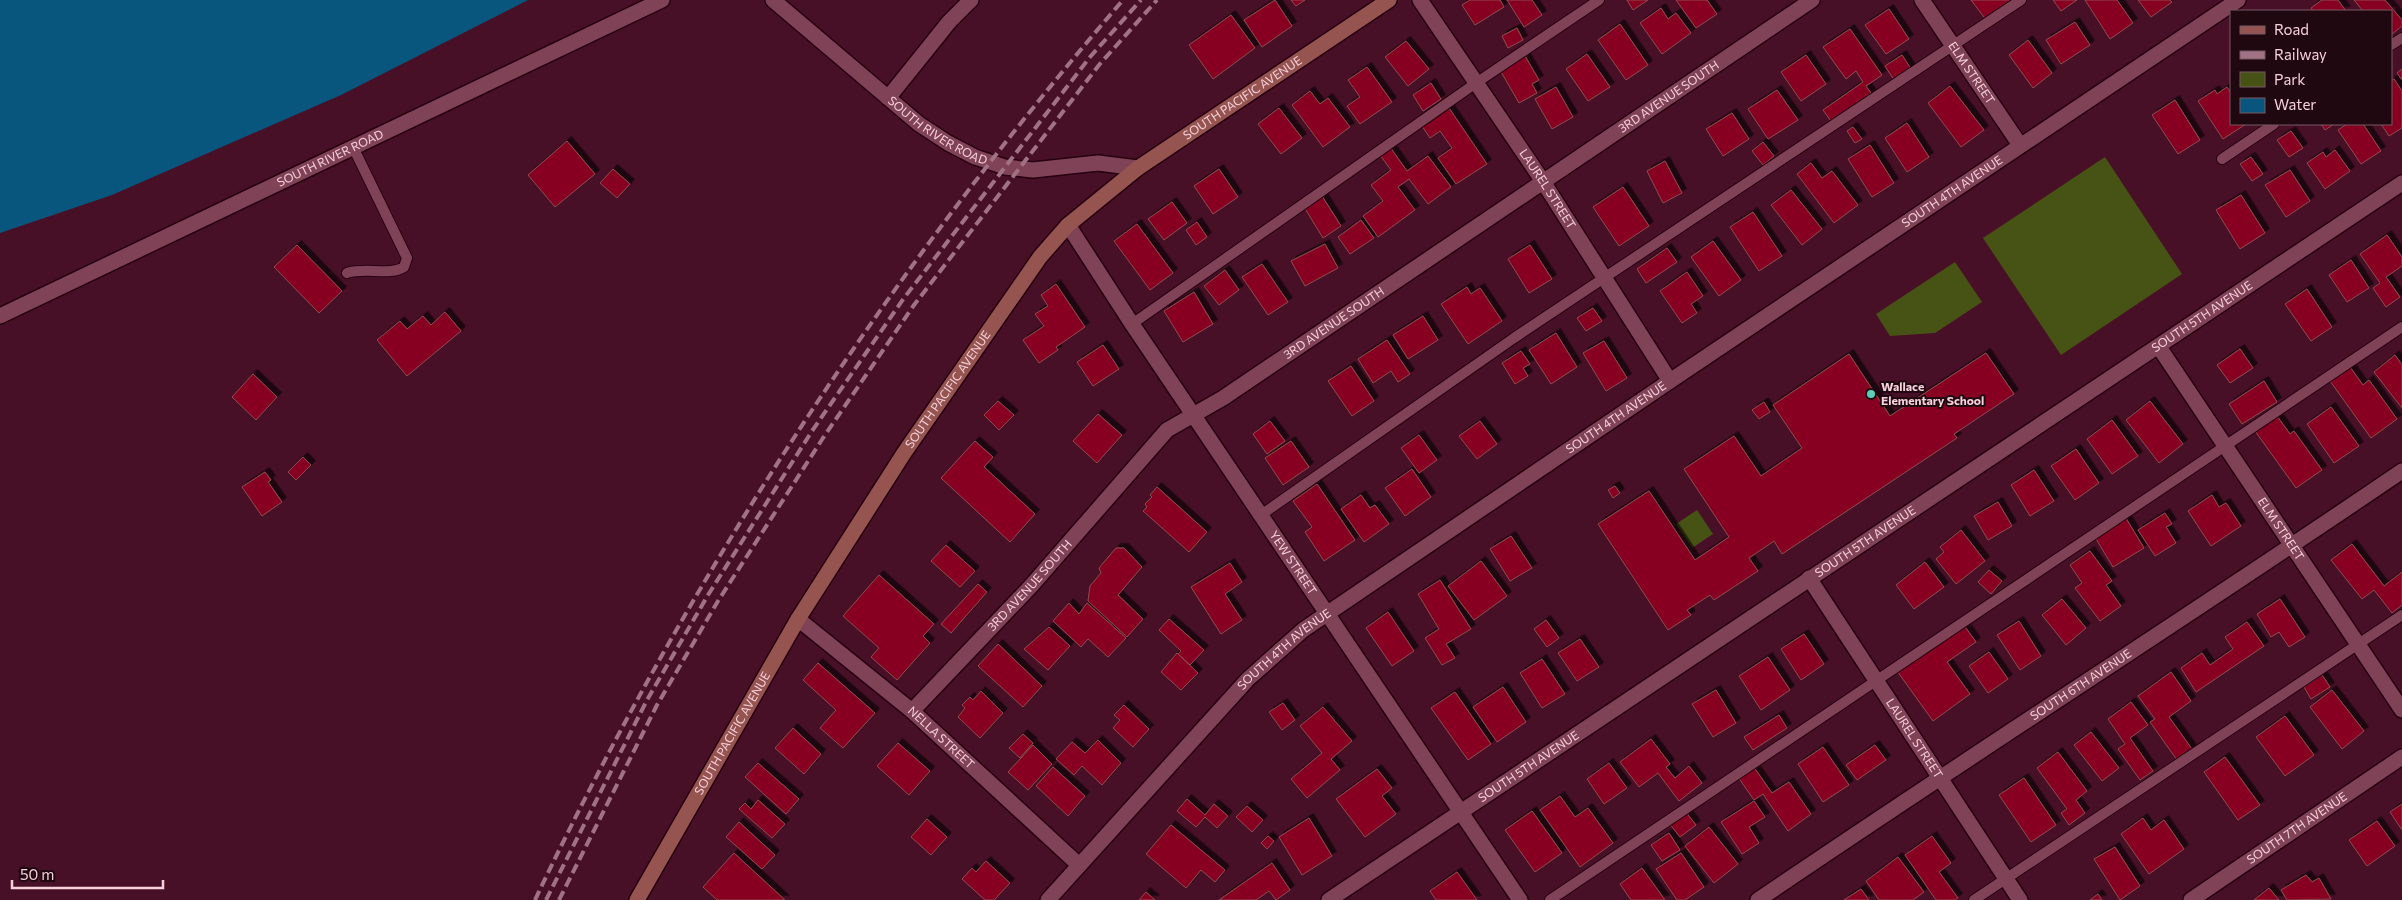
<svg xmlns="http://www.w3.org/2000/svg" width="2402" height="900" font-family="Commissioner,sans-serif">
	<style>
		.green { fill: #475314 }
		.water { fill: #08567e }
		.building { fill: #870422; stroke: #8e4c4e; filter: url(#shadow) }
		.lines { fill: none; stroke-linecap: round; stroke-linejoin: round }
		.lane-casing { stroke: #270010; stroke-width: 12 }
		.street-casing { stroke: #270010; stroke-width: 18 }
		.secondary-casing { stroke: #270010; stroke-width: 18 }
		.lane { stroke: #804257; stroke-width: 10 }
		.street { stroke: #804257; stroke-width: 15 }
		.secondary { stroke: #955450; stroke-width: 15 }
		.rail { stroke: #a17283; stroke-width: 4; stroke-dasharray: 10 5; stroke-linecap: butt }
		.poi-dot { fill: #5dceb9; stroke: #200811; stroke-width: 2 }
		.labels { text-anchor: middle; stroke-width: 4; stroke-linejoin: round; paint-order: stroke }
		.street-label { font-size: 12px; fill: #f6d0db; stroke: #200811 }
		.poi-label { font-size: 12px; font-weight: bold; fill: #f6d0db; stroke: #200811; text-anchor: start }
	</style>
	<defs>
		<filter id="shadow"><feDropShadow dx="4.5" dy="-4.5" stdDeviation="0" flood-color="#0009"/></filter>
	</defs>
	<rect width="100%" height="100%" fill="#481027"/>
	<path class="green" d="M2105,157L2182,274L2061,355L1983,238Z
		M1955,262L1982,302L1935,333L1890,336L1876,314Z
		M1697,510L1713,534L1692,548L1676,524Z"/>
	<path class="water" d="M0,0H528L341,95L112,195L0,233Z"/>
	<path class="building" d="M1275,0L1292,26L1262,47L1244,20Z
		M1291,0H1305L1296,6Z
		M1470,0H1500L1504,7L1475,25L1462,5Z
		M1507,0H1532L1542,15L1524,27Z
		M1627,0H1648L1633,10Z
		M1676,0H1707L1717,14L1696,28Z
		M1971,0H2015L1987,21Z
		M2053,0H2077L2061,11Z
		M2085,0H2117L2133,23L2110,39Z
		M2138,0H2170L2172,2L2151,17Z
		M2322,0H2338L2346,11H2313L2311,8Z
		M2354,0H2385L2402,20V26L2391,35V11H2363Z
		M1661,8L1668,19L1676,13L1691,33L1662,54L1640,23Z
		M1889,9L1909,39L1886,54L1865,25Z
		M1231,15L1255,48L1213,79L1189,45Z
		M2075,22L2090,45L2061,64L2046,40Z
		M1620,24L1648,65L1626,80L1598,40Z
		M1517,28L1523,40L1508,48L1502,36Z
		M1850,29L1882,75L1866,86L1873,96L1833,124L1823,110L1863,82L1856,71L1846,79L1823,47Z
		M2028,40L2052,73L2033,88L2009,55Z
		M1406,41L1429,69L1408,86L1385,57Z
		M1587,54L1610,87L1588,101L1566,69Z
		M1806,55L1826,84L1801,101L1781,72Z
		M1902,55L1911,69L1894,80L1885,66Z
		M1525,56L1539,80L1532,84L1537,93L1519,103L1500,70Z
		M1367,67L1392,102L1360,124L1347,106L1360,97L1348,80Z
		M2402,69V80L2397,73Z
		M2394,79L2402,91V128L2389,136L2381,124H2391V81Z
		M1431,83L1441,99L1423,111L1413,95Z
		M1950,86L1984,130L1961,147L1928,103Z
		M1556,87L1573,117L1552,129L1535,99Z
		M2227,87L2231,93V124H2246L2223,139L2198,101L2215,90L2217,94Z
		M1777,90L1798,120L1768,139L1748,109Z
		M1310,91L1320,104L1328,98L1350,127L1323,147L1292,105Z
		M2175,100L2200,140L2178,154L2152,115Z
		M1279,108L1302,138L1281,154L1258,124Z
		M1449,108L1487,164L1456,184L1438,158L1452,148L1440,131L1430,138L1422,126Z
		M1732,113L1749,139L1723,156L1706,129Z
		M1907,123L1929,157L1907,172L1885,138Z
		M2321,124H2334L2325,130Z
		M2347,124H2363L2381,151L2361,164L2338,130Z
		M1853,127L1862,139L1855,143L1847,131Z
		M2291,131L2303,148L2289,157L2277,140Z
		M567,141L595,174L555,207L528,175Z
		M1763,142L1774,156L1763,165L1752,151Z
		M1870,145L1894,183L1872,197L1848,159Z
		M1390,147L1407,171L1428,156L1451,187L1428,204L1409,179L1398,187L1415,210L1378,237L1363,216L1383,201L1371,185L1391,170L1380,155Z
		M2335,150L2350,171L2325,189L2307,163L2323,152L2326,157Z
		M2251,157L2263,174L2252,181L2240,164Z
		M1665,161L1682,193L1663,203L1647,171Z
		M1811,163L1822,178L1832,171L1858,205L1834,223L1797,174Z
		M613,169L630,184L617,198L600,183Z
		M1219,169L1238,197L1213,214L1194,186Z
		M2290,170L2310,201L2286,217L2265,185Z
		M1623,187L1649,226L1619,246L1593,207Z
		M1791,190L1822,229L1802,245L1771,205Z
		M2241,195L2265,233L2240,249L2216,210Z
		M1322,196L1341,226L1323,238L1304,207Z
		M1172,202L1187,223L1164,240L1148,219Z
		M1753,212L1782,256L1759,271L1730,227Z
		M1361,220L1374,238L1350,254L1338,237Z
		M1197,222L1207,237L1196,245L1186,230Z
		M1137,224L1173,273L1150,290L1114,241Z
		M2387,235L2402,257V266L2386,277L2400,297L2386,307L2373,288L2380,283L2360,254Z
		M1713,241L1741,280L1719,296L1691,257Z
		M1325,244L1338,268L1305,286L1291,261Z
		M297,245L342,291L319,313L274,267Z
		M1530,245L1552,279L1529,293L1508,259Z
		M1667,248L1677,262L1646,283L1637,269Z
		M2351,260L2369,288L2347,302L2329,275Z
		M1262,264L1288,302L1268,315L1242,277Z
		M1225,270L1239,290L1219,305L1204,286Z
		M1687,272L1703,296L1691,304L1697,313L1682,323L1660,291Z
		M1056,284L1085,327L1056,347L1058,350L1039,363L1023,340L1044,326L1035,314L1048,306L1041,295Z
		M1467,287L1471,294L1480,288L1502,321L1468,344L1441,304Z
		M2307,289L2332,327L2311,341L2285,304Z
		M1194,292L1213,324L1183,342L1164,311Z
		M1593,308L1602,321L1586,331L1577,318Z
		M445,312L461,331L407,376L377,340L400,321L407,329L423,316L431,325Z
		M1423,316L1438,340L1408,359L1393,335Z
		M1556,333L1577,367L1551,384L1529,350Z
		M1387,340L1410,374L1398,382L1391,371L1373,383L1358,359Z
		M1604,341L1627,378L1606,391L1583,353Z
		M1103,345L1119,369L1093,386L1077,362Z
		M2240,349L2253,368L2230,383L2217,365Z
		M1521,351L1530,364L1523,368L1528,376L1515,384L1502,363Z
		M1986,353L2014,394L1954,434L1957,438L1782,554L1774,541L1749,558L1758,571L1714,600L1710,595L1687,610L1691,615L1668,630L1598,524L1649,491L1695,560L1729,537L1684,469L1734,436L1761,476L1802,448L1773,405L1849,354L1890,416Z
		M2395,355L2402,365V408L2374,372Z
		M1351,366L1374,401L1352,416L1328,381Z
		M2350,367L2363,385L2369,380L2397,419L2371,438L2330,381Z
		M253,374L277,397L256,420L232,397Z
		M2264,381L2277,402L2242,424L2229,404Z
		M998,401L1014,415L999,430L984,415Z
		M2150,401L2183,444L2159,463L2126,420Z
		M1764,402L1770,412L1759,419L1752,410Z
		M2331,407L2359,446L2334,463L2307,424Z
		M1098,414L1122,435L1097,463L1073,441Z
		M2277,416L2290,434L2294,431L2322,470L2296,488L2255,431Z
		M2112,420L2138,456L2112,474L2087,439Z
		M1270,421L1285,441L1267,454L1253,434Z
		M1480,421L1497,444L1477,459L1459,436Z
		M1419,435L1437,460L1419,473L1401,448Z
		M975,441L993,457L984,467L1035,514L1010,542L941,478Z
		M1291,441L1309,467L1283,485L1265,458Z
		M2076,449L2099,483L2075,500L2051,466Z
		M303,457L311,465L296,480L288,472Z
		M1412,469L1431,497L1405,516L1385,488Z
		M2034,470L2054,501L2030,516L2011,485Z
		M265,472L271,480L268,482L282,502L262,516L242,487Z
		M1317,484L1355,540L1324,561L1305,532L1312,527L1293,501Z
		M1615,486L1620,493L1613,498L1608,490Z
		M1157,487L1207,532L1189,552L1143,511L1147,507L1145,504L1152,497L1150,495Z
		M1361,495L1370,508L1375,505L1389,524L1364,542L1341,509Z
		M2212,495L2219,507L2226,503L2241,526L2211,546L2188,511Z
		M1998,502L2012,526L1988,540L1974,516Z
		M2165,513L2172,524L2166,527L2176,543L2155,556L2138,530Z
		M2124,515L2144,548L2113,567L2093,534Z
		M1961,530L1985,561L1956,584L1936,559L1944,552L1940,547Z
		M1511,536L1532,568L1510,581L1490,549Z
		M2352,544L2384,586L2402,572V605L2392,613L2374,590L2362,599L2331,560Z
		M946,545L975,571L960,587L931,561Z
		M1116,548H1124L1142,567L1118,595L1143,619L1127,637L1088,601L1090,586L1101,573L1099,568Z
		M2090,551L2112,581L2106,585L2121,606L2100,621L2075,588L2082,583L2070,565Z
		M1481,561L1507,596L1474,620L1448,586Z
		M1925,562L1944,587L1914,609L1896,585Z
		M1230,563L1242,582L1225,594L1242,620L1221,634L1191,587Z
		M1989,570L2002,581L1991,594L1978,582Z
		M879,575L934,624L923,636L930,643L897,680L871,657L879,648L843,616Z
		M1440,580L1471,629L1446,644L1455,658L1442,665L1425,638L1439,629L1418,594Z
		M978,584L987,592L951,633L941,624Z
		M2062,599L2086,628L2066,645L2042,615Z
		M2280,599L2305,637L2289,647L2279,632L2271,637L2257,614Z
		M1069,603L1079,614L1087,603L1126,638L1108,657L1088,639L1081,647L1053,621Z
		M1388,612L1414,651L1392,666L1366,628Z
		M1169,619L1204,650L1190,665L1178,654L1181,651L1159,630Z
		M1546,620L1559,638L1547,647L1534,629Z
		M2019,621L2041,656L2020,670L1997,635Z
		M2247,622L2264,646L2196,692L2181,668L2202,653L2210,665L2233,649L2225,637Z
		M1963,624L1976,642L1947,662L1970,694L1933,721L1897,671Z
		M1049,627L1070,646L1048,670L1024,649Z
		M1804,634L1824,664L1801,680L1781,649Z
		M1580,639L1599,667L1577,681L1558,653Z
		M998,644L1042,686L1023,707L978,666Z
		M1989,652L2008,679L1988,693L1969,666Z
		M1177,653L1198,673L1181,690L1161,672Z
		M1768,657L1790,690L1761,710L1739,676Z
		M1542,659L1565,694L1542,708L1520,673Z
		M818,663L875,713L843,748L820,728L836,710L803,680Z
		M2171,672L2191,701L2169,717L2192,749L2177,760L2150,722L2155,719L2138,696Z
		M2322,675L2330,687L2311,699L2304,687Z
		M1503,687L1526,722L1497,742L1473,707Z
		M1716,690L1736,723L1713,737L1692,704Z
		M2332,690L2364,731L2342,749L2310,707Z
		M981,691L1003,713L980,738L958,717L965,708L962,705L970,697L973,700Z
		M1455,692L1491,744L1468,760L1431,708Z
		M2131,702L2148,725L2130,738L2153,771L2140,780L2118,749L2125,744L2108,719Z
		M1283,703L1295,720L1282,730L1269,712Z
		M1124,705L1149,729L1133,747L1113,728L1120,720L1114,715Z
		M1323,707L1352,741L1331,759L1340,770L1307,798L1291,779L1322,753L1300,726Z
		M1779,715L1787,728L1753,750L1744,737Z
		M2285,716L2314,755L2285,776L2256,737Z
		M793,728L821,754L804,774L775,748Z
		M2091,732L2119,768L2102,781L2074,745Z
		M1023,734L1033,743L1020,758L1009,748Z
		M1651,739L1670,764L1666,767L1675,778L1689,766L1702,783L1679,801L1658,773L1639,787L1620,762Z
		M1098,740L1121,763L1102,785L1082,766L1074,775L1056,759L1072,742L1085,753Z
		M898,743L930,771L909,795L877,766Z
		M1033,745L1052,764L1028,790L1008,772Z
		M1875,745L1886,760L1857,780L1846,765Z
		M1823,747L1849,785L1823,802L1798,764Z
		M2058,752L2087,791L2076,800L2085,813L2069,825L2061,813L2067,809L2037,768Z
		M2225,757L2260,805L2238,820L2204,772Z
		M758,763L799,799L786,814L745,777Z
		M1609,763L1627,788L1604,804L1587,779Z
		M1753,766L1772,793L1789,782L1811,814L1788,831L1763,794L1754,800L1738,777Z
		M1053,767L1085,796L1068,816L1036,786Z
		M1377,769L1392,788L1382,796L1396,814L1365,837L1336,799Z
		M2024,778L2056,825L2031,842L1999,795Z
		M1560,796L1575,817L1588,808L1613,843L1580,867L1540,810Z
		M1187,799L1205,815L1214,804L1228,816L1217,828L1205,817L1196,827L1177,811Z
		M758,800L785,824L772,838L739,809L745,803L751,809Z
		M1754,801L1765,817L1749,827L1759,843L1742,854L1721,822Z
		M2402,804V830L2390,812Z
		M1247,806L1263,820L1252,832L1236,817Z
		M1532,811L1562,853L1535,872L1505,830Z
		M1685,811L1696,825L1680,837L1669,823Z
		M1309,818L1332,856L1302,875L1279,837Z
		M2143,818L2151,830L2164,820L2184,849L2149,874L2121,834Z
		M927,819L947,837L931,855L911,837Z
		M2377,821L2395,846L2367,866L2349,840Z
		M739,822L775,855L762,869L726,837Z
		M1171,825L1225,870L1215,882L1201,870L1186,888L1146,854Z
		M1709,827L1738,864L1714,883L1685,846Z
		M1669,833L1680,850L1662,861L1651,845Z
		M1268,836L1274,841L1267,849L1261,843Z
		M1932,836L1951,863L1939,872L1958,898L1955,900H1936L1905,855Z
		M2115,847L2140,886L2120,900L2094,859Z
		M734,853L785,900H717L703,887Z
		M1681,853L1704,887L1685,900H1677L1656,869Z
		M1898,857L1924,892L1913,900H1879L1866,881Z
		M986,861L1010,883L994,900H985L962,879L972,868L976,872Z
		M1272,863L1290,890L1276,900L1269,891L1256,900H1219Z
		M1642,868L1665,900H1631L1620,884Z
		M1457,872L1477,900H1436L1430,891Z
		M2306,875L2312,882L2319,878L2331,899L2287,900L2281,890Z
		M2269,888L2279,900H2254Z
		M1861,889L1869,900H1844Z
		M1146,892L1155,900H1139Z
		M2098,894L2102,900H2090Z"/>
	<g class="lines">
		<g class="lane-casing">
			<path id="lane" d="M2391,45L2402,38
				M2222,159L2274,124
				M347,273C366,267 390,276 404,267L407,258L353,147
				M1132,324L1476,83L1599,0
				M1261,515L1514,338L2021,0
				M1550,900L2402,327
				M1974,900L2402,615"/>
		</g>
		<g class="street-casing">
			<g id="street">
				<path id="s1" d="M773,0L919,124L948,143L975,157L1005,167L1033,170L1098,163L1138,168"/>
				<path id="s2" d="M1420,0L1542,180L1670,381"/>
				<path id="s3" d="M1922,0L2020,145"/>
				<path d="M888,98L949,22L971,0"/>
				<path id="s4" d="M1068,225L1132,324L1520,900"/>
				<path id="s5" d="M0,316L662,0"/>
				<path id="s6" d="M2159,347L2402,710"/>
				<path id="s7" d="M1809,578L2020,900"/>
				<path id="s8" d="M798,619L912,711L1079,865"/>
				<path id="s9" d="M912,711L1031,586L1167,430L1223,398L1812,0"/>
				<path id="s10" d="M1048,900L1248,679L1303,630L1670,381L2238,0"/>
				<path id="s11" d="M1329,900L2402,183"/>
				<path id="s12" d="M1758,900C1971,755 2189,616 2402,471"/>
				<path id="s13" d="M2191,900L2402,757"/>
			</g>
		</g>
		<g class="secondary-casing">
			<g id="secondary">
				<path id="s14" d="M637,900L798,619L904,453L1040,257L1068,225L1138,168L1389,0"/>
			</g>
		</g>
		<use href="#lane" class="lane"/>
		<use href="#street" class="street"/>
		<use href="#secondary" class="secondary"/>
		<path class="rail" d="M535,900C689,576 888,272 1123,0
			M546,900L647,700L708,595L812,431L904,298L1090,57L1141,0
			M559,900L657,705L718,601L823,438L914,305L1099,65L1157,0"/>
	</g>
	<circle class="poi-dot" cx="1871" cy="394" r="5"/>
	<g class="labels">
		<g class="street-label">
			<text dy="4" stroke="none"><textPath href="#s3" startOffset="88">ELM STREET</textPath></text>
			<text dy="4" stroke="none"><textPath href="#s9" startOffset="982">3RD AVENUE SOUTH</textPath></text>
			<text dy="4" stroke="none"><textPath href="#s14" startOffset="1018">SOUTH PACIFIC AVENUE</textPath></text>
			<text dy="4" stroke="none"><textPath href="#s1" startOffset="211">SOUTH RIVER ROAD</textPath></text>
			<text dy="4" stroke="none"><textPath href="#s5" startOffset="366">SOUTH RIVER ROAD</textPath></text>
			<text dy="4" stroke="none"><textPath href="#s2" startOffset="228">LAUREL STREET</textPath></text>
			<text dy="4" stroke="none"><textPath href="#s10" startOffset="1155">SOUTH 4TH AVENUE</textPath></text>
			<text dy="4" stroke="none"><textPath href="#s11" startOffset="1050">SOUTH 5TH AVENUE</textPath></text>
			<text dy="4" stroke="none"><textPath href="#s9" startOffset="578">3RD AVENUE SOUTH</textPath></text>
			<text dy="4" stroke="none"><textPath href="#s14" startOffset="598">SOUTH PACIFIC AVENUE</textPath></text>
			<text dy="4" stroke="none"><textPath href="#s10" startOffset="750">SOUTH 4TH AVENUE</textPath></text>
			<text dy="4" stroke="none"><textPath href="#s6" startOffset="219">ELM STREET</textPath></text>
			<text dy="4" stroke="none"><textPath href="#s11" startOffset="645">SOUTH 5TH AVENUE</textPath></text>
			<text dy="4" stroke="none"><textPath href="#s4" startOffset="406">YEW STREET</textPath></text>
			<text dy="4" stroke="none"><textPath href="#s9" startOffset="172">3RD AVENUE SOUTH</textPath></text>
			<text dy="4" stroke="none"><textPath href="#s10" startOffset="345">SOUTH 4TH AVENUE</textPath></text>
			<text dy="4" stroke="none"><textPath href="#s12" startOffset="388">SOUTH 6TH AVENUE</textPath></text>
			<text dy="4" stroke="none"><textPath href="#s14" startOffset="192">SOUTH PACIFIC AVENUE</textPath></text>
			<text dy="4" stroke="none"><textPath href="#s8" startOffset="186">NELLA STREET</textPath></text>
			<text dy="4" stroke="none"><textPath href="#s7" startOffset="192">LAUREL STREET</textPath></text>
			<text dy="4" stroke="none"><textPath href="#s11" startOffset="240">SOUTH 5TH AVENUE</textPath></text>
			<text dy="4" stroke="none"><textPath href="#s13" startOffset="128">SOUTH 7TH AVENUE</textPath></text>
		</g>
		<g class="poi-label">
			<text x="1881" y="391">Wallace<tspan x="1881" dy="14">Elementary School</tspan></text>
		</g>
	</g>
	<rect x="2230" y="10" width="162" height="115" fill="#200811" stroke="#765862"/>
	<rect x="2240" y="26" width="25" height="8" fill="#955450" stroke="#765862"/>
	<text x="2274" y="35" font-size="15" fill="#f6d0db">Road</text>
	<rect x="2240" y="51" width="25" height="8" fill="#a17283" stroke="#765862"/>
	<text x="2274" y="60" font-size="15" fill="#f6d0db">Railway</text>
	<rect x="2240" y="72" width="25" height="15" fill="#475314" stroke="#765862"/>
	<text x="2274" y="85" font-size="15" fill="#f6d0db">Park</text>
	<rect x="2240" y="98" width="25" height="15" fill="#08567e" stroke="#765862"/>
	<text x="2274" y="110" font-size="15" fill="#f6d0db">Water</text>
	<path d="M12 880v8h151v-8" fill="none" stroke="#f6d0db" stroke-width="2.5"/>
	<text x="20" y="880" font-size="15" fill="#f6d0db" stroke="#200811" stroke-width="4" paint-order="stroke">50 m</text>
</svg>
